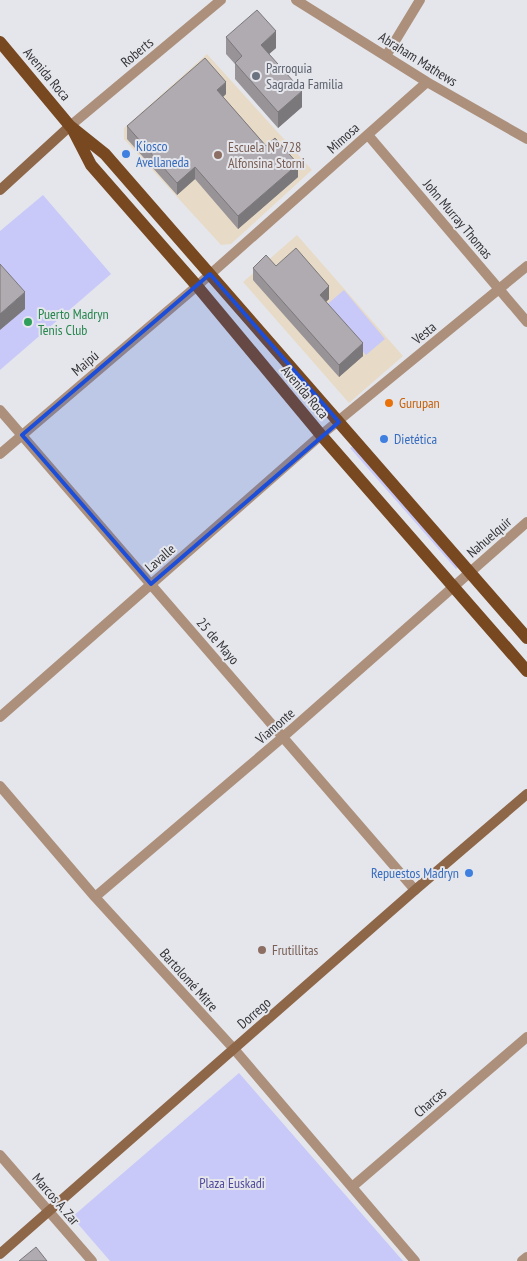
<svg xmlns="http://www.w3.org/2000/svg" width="527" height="1261" font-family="'PT Sans Narrow',sans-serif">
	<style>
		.education { fill: #e7dbc7 }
		.green { fill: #c8c9f8 }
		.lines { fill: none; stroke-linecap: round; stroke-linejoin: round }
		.street { stroke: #ac907c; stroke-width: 10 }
		.secondary { stroke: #8e6648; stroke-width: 10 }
		.primary { stroke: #784820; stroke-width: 12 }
		.wall { fill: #979397 }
		.shaded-wall { fill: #7b787b }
		.building { fill: #b0abb0; stroke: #7b787b }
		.marked { fill: #1d4ed8; fill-opacity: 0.2; stroke: #1d4ed8; stroke-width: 4; stroke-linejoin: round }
		.worship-dot { fill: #6b7280; stroke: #e5e6ec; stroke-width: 2 }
		.shop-dot { fill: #3f7fe0; stroke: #e5e6ec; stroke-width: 2 }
		.education-dot { fill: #8d6e63; stroke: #e5e6ec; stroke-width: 2 }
		.leisure-dot { fill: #2e9e5b; stroke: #e5e6ec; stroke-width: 2 }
		.food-dot { fill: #e8710a; stroke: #e5e6ec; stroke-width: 2 }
		.labels { text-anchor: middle; stroke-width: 4; stroke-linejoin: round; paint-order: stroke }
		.street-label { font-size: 14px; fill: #353538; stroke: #e5e6ec }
		.worship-label { font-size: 14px; fill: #5b616d; stroke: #e5e6ec; text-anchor: start }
		.shop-label { font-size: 14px; fill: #366cbe; stroke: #e5e6ec; text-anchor: start }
		.education-label { font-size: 14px; fill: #785e54; stroke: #e5e6ec; text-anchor: start }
		.leisure-label { font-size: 14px; fill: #27864d; stroke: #e5e6ec; text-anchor: start }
		.food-label { font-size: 14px; fill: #c56008; stroke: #e5e6ec; text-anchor: start }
		.park-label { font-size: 14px; fill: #504a9c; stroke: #e5e6ec }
	</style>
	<rect width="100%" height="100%" fill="#e5e6ec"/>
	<path class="education" d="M207,54L312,170L231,244L221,245L124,139V128Z
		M297,235L403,356L349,403L243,282Z"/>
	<path class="green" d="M43,195L111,274L0,370V231Z
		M344,290L385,339L366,355L324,307Z
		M353,446L459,566L456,569L350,448Z
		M239,1073L403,1261H110L72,1217Z"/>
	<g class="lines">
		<path class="street" d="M296,0L427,82L527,139
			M386,56L420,0
			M70,126L221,0
			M368,135L527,322
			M0,410L415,890
			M0,454L197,286L427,82
			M0,717L321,435L527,266
			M0,786L95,897L234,1049L415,1261
			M95,897L283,737L527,522
			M0,1155L92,1261
			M352,1187L527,1037
			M522,1261L527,1257"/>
		<path class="secondary" d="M0,190L70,126
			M0,1254L415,890L527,794"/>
		<path class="primary" d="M0,42L70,126L105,154L527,638
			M73,130L91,165L197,286L321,435L527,671"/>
	</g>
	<path class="wall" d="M226,37L276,48L269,54L302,107L278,128L235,79V64L226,54Z
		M226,94L223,97L266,146L298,177L238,229L195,179L177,195L127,139V126Z
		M276,266L329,299L326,302L363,356L339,377L253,280V268Z"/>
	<path class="shaded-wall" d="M276,31V48L261,61V45Z
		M226,82V94L217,102V90Z
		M302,91V107L278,128V112Z
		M298,164V177L238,229V216Z
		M195,167V179L177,195V183Z
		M329,286V299L320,307V295Z
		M25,292V309L0,330V314Z
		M363,343V356L339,377V365Z"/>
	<path class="building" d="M257,10L276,31L261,45L302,91L278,112L235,63L242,56L226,37Z
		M205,58L226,82L217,90L266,146L275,138L298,164L238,216L195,167L177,183L127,126Z
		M296,248L329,286L320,295L363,343L339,365L253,268L266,255L276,266Z
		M0,264L25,292L0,314Z
		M36,1247L47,1261H19Z"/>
	<path class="marked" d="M210,274L339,422L151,584L22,435Z"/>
	<circle class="worship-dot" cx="256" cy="76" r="5"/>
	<g class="shop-dot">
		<circle cx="126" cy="154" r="5"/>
		<circle cx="384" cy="439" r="5"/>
		<circle cx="469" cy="873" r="5"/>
	</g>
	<g class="education-dot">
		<circle cx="218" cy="155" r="5"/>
		<circle cx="262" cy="950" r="5"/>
	</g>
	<circle class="leisure-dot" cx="28" cy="322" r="5"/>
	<circle class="food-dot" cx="389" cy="403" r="5"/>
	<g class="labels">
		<g class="street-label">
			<text transform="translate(137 52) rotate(-40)" y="5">Roberts</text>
			<text transform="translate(418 59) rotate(32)" y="5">Abraham Mathews</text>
			<text transform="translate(47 74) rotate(50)" y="5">Avenida Roca</text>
			<text transform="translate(343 138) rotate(-42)" y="5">Mimosa</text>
			<text transform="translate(458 219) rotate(50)" y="5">John Murray Thomas</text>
			<text transform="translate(424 333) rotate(-39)" y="5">Vesta</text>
			<text transform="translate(85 363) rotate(-40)" y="5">Maipú</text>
			<text transform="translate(305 392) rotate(50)" y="5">Avenida Roca</text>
			<text transform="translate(489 537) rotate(-41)" y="5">Nahuelquir</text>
			<text transform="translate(160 558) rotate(-41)" y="5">Lavalle</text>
			<text transform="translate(218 641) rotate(49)" y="5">25 de Mayo</text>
			<text transform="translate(275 726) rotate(-41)" y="5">Viamonte</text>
			<text transform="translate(189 980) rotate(48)" y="5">Bartolomé Mitre</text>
			<text transform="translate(254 1013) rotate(-41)" y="5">Dorrego</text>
			<text transform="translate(430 1102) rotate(-41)" y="5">Charcas</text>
			<text transform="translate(56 1199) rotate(49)" y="5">Marcos A. Zar</text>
		</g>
		<g class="worship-label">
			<text x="266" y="73">Parroquia<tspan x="266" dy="16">Sagrada Familia</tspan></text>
		</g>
		<g class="shop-label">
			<text x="136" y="151">Kiosco<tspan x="136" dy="16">Avellaneda</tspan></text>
			<text x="394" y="444">Dietética</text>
			<text x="459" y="878" text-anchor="end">Repuestos Madryn</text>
		</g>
		<g class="education-label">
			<text x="228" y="152">Escuela Nº 728<tspan x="228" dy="16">Alfonsina Storni</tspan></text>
			<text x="272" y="955">Frutillitas</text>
		</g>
		<g class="leisure-label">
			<text x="38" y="319">Puerto Madryn<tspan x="38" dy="16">Tenis Club</tspan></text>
		</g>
		<g class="food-label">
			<text x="399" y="408">Gurupan</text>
		</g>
		<g class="park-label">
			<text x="232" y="1188">Plaza Euskadi</text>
		</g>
	</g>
</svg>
